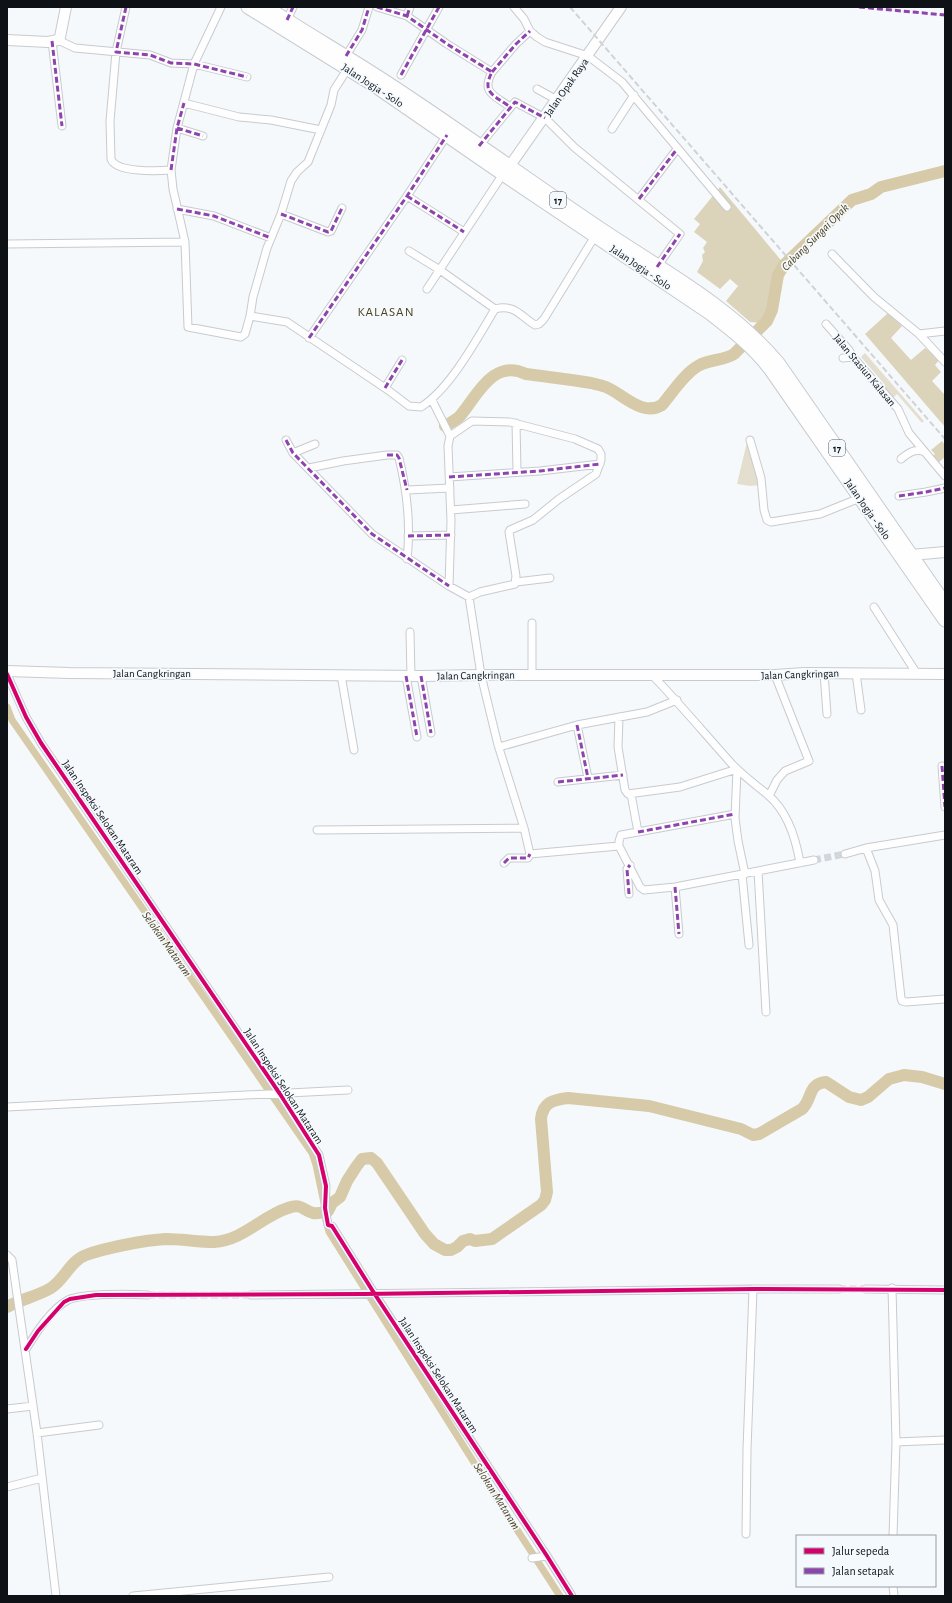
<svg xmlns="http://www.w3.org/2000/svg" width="952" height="1603" font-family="'Alegreya Sans',sans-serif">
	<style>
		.green { fill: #e3decd }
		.forest { fill: #dcd4ba }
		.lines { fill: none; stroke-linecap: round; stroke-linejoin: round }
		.canal { stroke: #d6caa9; stroke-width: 7 }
		.river { stroke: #d6caa9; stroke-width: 12 }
		.street-tunnel { stroke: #d3d6da; stroke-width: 7; stroke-dasharray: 7 3.5; stroke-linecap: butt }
		.street-casing { stroke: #c7cbcf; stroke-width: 9 }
		.secondary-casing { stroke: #c7cbcf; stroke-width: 12 }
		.highway-casing { stroke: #c7cbcf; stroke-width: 15 }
		.street { stroke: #fefeff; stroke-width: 7 }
		.secondary { stroke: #fefeff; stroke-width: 10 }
		.highway { stroke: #fefeff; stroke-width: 13 }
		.rail { stroke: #d1d2d3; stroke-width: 2; stroke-dasharray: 6 3; stroke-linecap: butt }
		.quiet { stroke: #8e44ad; stroke-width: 3; stroke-dasharray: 6 3; stroke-linecap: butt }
		.cycleway-casing { stroke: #f4f9fe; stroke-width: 6 }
		.cycleway { stroke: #d6006c; stroke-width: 4 }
		.labels { text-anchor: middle; stroke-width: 3.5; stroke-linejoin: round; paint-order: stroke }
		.shield { fill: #f4f9fe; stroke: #53575c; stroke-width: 1 }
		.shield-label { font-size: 10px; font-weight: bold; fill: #0e1216 }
		.street-label { font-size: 11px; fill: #0e1216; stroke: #f4f9fe }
		.water-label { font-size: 12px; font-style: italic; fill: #4c3f18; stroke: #f4f9fe }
		.quarter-label { font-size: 13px; letter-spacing: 1px; fill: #4e4118; stroke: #f4f9fe }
	</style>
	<rect width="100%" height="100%" fill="#f6f9fc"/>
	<path class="green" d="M865,353L924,421L922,423L897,394L892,399L882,389L885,385L861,357Z
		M747,442L760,485L750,486L737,484Z"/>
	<path class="forest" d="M720,187L785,265V271L779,279L765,318L762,323L750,322L726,301L738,286L730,279L720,289L697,272L703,261L702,255L705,252L703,248L707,242L694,232L700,224L694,219Z
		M888,313L902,326L891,338L911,360L925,348L940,359L935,365L941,372L932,381L945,395V427L865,334Z
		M942,441L945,445V457L937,464L931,457L935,454L931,450Z"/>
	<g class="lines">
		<path class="canal" d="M7,707L12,720L312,1153L316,1165L324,1203
			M326,1220L329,1232L490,1488L560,1596"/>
		<path class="river" d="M445,426C450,423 456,420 460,416C477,396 493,358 526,374C547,377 569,379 591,383C595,384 601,385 606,387C623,394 642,417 662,405C672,393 685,373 698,366C709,359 723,361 734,354L767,321L772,310L778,275L784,265L852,200L871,194L881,187L945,171
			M7,1307C21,1299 38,1296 51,1288C65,1279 70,1261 86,1255C105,1248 145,1240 166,1239C182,1239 198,1242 214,1242C244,1240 262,1216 288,1208C302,1203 302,1210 313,1213C318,1214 324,1212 328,1211L332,1203L340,1197L347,1181L356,1167L362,1159L371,1158L377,1163L425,1234L434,1244L445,1250H451L457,1247L463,1241L470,1239L475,1241L492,1239L541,1205L545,1200L547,1192L541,1119C543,1102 553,1100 568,1098L649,1106L741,1129L753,1135L759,1134L802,1109C813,1099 807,1084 826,1082L849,1097L861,1100L868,1097L889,1079L904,1075L922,1077L945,1084"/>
		<path class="street-tunnel" d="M814,860L845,854
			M839,1289H866
			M148,1295H251"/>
		<g class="street-casing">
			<path id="street" d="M126,7L116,52L110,121L111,159C116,173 158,171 171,170
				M221,7L194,64L177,128L171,170L173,189L185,242L188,327L241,337L245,334L250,316L287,322L388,390L409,406L421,407C450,389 477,339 495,309C515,304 520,316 535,325L539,324L544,319L595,236
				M377,7L407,16L447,44L492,72C481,93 494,95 510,107
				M514,7L524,19L530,31L537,37L545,42L588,56L622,82L727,207
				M407,16L410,7
				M287,20L293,7
				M58,40L75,48L150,55L171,63L194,64L247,77
				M52,41L62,126
				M346,56L362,30L369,7
				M492,72L516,44L530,31
				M401,75L439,7
				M537,89L557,100
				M184,103L239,117L271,120L321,130
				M177,128L203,136
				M612,129L634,95
				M479,146L515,102L545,118L574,147L680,234L657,267
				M407,196L464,232
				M639,199L677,149
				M177,209L214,216L271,238
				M281,214L328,232L331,231L342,208
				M7,244L185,242
				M409,251L440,270L495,309
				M832,254L874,297L919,334L945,362
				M427,289L503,174
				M250,316L253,297L267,248L281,214L291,181L297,172L308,162L331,105L334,90L348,68
				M826,324L849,350L853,357L898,409L909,433L945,476
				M919,334L945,331
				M309,338L407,196L447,135
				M843,358L853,357
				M385,388L402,360
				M432,400L450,436L448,446L451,521L449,586
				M516,423L517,472
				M450,436L472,421L510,422L575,439L598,449L601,454V460L596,474L559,499L533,520L510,530L509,532L516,576L515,584L480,592L469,597
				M286,440L293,453L372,534L449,586L469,597
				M750,440L761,478L764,510L767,520L771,522L820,514L860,498
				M293,453L315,444
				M901,459C908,453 915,448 925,452
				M309,468L343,461L387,455H397L399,458C407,491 411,525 407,559
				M449,477L540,471L600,464
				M407,490L450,488
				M899,496L926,492L945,488
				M451,510L525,504
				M408,536L451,535
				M516,582L550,578
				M469,597L481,675L498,745L524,828L530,854
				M874,607L917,674
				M532,623V675
				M410,632L411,676
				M824,673L827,714
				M856,673L861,710
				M7,674L26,717L41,743L280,1094L319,1155L326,1186L325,1208L328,1225L332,1226L374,1293L547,1556L572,1596
				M341,675L354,750
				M406,676L417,737
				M421,676L431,733
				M653,676C680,704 705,734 731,763C742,775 755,784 768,795C787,811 796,839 800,863
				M619,717L618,747L625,790L628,794L680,787L737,769
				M577,725L588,778
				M499,747L577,725L647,712L677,700
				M942,766L945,807
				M737,769L735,818L738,841L745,874
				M558,782L623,775
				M631,794L638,832L621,835L619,841V846L640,887L644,890L675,887L814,860
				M769,796L777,780L785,771L809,761L775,675
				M317,830L524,828
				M638,832L735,814
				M866,848L875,871L879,900L893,925L901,998L902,1001L906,1002L945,999
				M845,854L866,848L945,835
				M504,863L509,858H528L530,854L619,846
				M758,871L766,1012
				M742,874L749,945
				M675,887L679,934
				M629,894L627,869L630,865
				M7,1107L348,1090
				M7,1255L12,1260L37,1433L56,1596
				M892,1288L896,1442L893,1536
				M866,1289L945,1290
				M251,1295L753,1289H839
				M26,1349C36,1333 51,1309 68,1300C82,1293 131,1294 148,1295
				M7,1409L33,1406
				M37,1433L99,1425
				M896,1442L945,1440
				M7,1487L42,1478
				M746,1534L747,1449L753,1289
				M532,1558L547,1556
				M893,1586L894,1596
				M133,1596L329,1577"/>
		</g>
		<g class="secondary-casing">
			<path id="secondary" d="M7,40L48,42L58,40L60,37L66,7
				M509,167L621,7
				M906,558L911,555L945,552
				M7,671L69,673L421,676L481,675H775L804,673L945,674"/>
		</g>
		<g class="highway-casing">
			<path id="highway" d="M248,7L374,85L503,174L710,313C732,330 755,348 771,370L945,620
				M266,7C314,38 363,66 410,98C473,140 535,185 599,228C660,269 730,306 778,363L945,604"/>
		</g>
		<use href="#street" class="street"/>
		<use href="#secondary" class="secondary"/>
		<use href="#highway" class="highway"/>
		<path class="rail" d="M570,7L945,439"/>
		<path class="quiet" d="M126,7L116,52L150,55L171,63L194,64L247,77
			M377,7L407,16L447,44L492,72C481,93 494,95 510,107
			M859,7L945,15
			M407,16L410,7
			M287,20L293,7
			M52,41L62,126
			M346,56L362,30L369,7
			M492,72L516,44L530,31
			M401,75L439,7
			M177,128L203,136
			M479,146L515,102L545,118
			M171,170L177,128L184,103
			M407,196L464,232
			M639,199L677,149
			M177,209L214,216L271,238
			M281,214L328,232L331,231L342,208
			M657,267L680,234
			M309,338L407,196L447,135
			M385,388L402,360
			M286,440L293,453L372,534L449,586
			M387,455H397L399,458L407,490
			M449,477L540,471L600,464
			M899,496L926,492L945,488
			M408,536L451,535
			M406,676L417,737
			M421,676L431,733
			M577,725L588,778
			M942,766L945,807
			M558,782L623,775
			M638,832L735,814
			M504,863L509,858H528L530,854
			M675,887L679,934
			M629,894L627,869L630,865"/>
		<g class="cycleway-casing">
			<path id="cycleway" d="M7,674L26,717L41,743L280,1094L319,1155L326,1186L325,1208L328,1225L332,1226L374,1293L547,1556L572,1596
				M26,1349L38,1331L64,1302L70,1299L96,1295L363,1294L753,1289L945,1290"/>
		</g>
		<use href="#cycleway" class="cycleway"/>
	</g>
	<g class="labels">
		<g class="shield">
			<rect x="550" y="192" width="16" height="16" rx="3"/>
			<rect x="829" y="440" width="16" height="16" rx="3"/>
		</g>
		<g class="shield-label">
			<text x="558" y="204">17</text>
			<text x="837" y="452">17</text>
		</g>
		<g class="street-label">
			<text transform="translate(373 85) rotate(33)" y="4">Jalan Jogja - Solo</text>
			<text transform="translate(566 87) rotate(-55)" y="4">Jalan Opak Raya</text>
			<text transform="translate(641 267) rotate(34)" y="4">Jalan Jogja - Solo</text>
			<text transform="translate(865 370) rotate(50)" y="4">Jalan Stasiun Kalasan</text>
			<text transform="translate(868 509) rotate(55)" y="4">Jalan Jogja - Solo</text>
			<text x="152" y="677">Jalan Cangkringan</text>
			<text transform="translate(800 674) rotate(-2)" y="4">Jalan Cangkringan</text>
			<text transform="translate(476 675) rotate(-1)" y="4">Jalan Cangkringan</text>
			<text transform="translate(103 817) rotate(56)" y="4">Jalan Inspeksi Selokan Mataram</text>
			<text transform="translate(284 1086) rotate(57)" y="4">Jalan Inspeksi Selokan Mataram</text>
			<text transform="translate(439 1375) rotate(57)" y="4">Jalan Inspeksi Selokan Mataram</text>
		</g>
		<g class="water-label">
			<text transform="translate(815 237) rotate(-45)" y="4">Cabang Sungai Opak</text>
			<text transform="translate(167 944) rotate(55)" y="4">Selokan Mataram</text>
			<text transform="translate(497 1496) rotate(58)" y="4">Selokan Mataram</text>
		</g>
		<g class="quarter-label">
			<text x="386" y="316">KALASAN</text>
		</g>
	</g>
	<rect width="952" height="1603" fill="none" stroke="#0e1216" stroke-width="16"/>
	<rect x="796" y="1535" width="140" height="52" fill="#f4f9fe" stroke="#989da1"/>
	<rect x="804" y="1548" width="20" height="6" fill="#d6006c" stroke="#989da1"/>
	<text x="832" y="1555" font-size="12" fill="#0e1216">Jalur sepeda</text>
	<rect x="804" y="1568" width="20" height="6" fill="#8e44ad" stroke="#989da1"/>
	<text x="832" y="1575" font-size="12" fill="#0e1216">Jalan setapak</text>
</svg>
